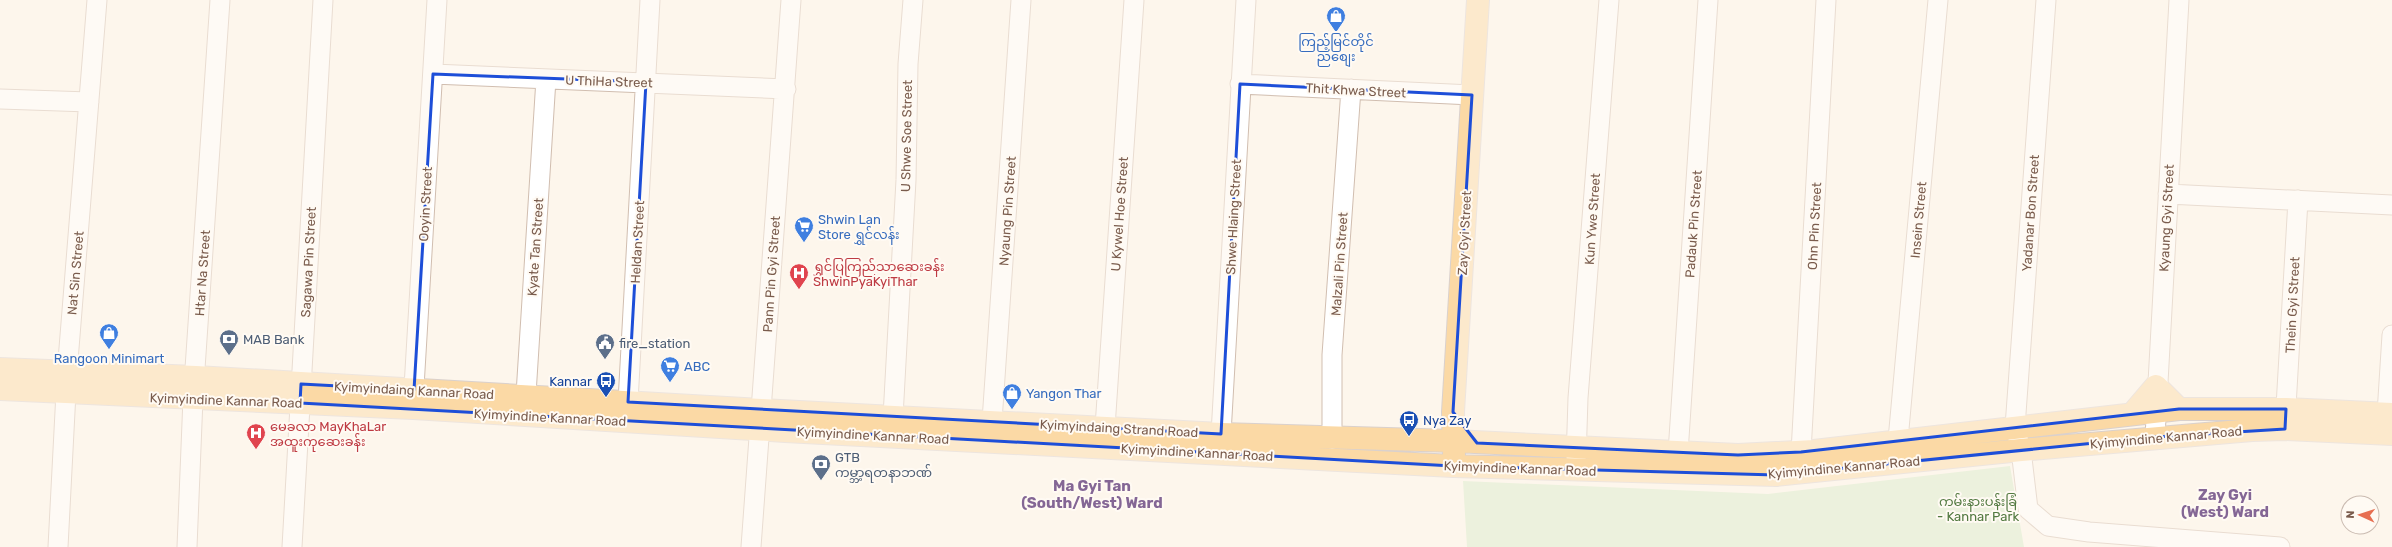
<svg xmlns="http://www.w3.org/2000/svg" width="2392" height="547" font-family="Rubik,'Noto Sans Myanmar',sans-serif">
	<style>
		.green { fill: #d8ecc9 }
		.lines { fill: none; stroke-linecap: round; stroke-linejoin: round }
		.minor-casing { stroke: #d1beb0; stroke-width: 21 }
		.major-casing { stroke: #dad1cd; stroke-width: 24 }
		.minor { stroke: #fff; stroke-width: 19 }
		.major { stroke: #fbd9a5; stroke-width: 22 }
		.marked { fill: none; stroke: #1d4ed8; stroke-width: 3; stroke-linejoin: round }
		.labels { text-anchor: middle; stroke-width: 4; stroke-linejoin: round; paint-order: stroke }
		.shop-label { font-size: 13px; fill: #366cbe; stroke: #fffaf3; text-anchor: start }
		.street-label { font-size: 13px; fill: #7a5c4d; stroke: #fffaf3 }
		.health-label { font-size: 13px; fill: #be3a42; stroke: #fffaf3; text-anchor: start }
		.service-label { font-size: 13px; fill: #4e5e75; stroke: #fffaf3; text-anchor: start }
		.transit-label { font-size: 13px; fill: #164399; stroke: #fffaf3; text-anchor: end }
		.park-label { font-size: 13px; fill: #537a41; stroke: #fffaf3 }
		.quarter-label { font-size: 15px; font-weight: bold; fill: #846695; stroke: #fffaf3 }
	</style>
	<rect width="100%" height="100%" fill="#fdf6ec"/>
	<path class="green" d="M2010,466L2024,547H1467L1463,481L1768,494Z"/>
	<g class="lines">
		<g class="minor-casing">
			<path id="minor" d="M2046,0L2015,427L2021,450L2028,509L2048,526L2089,532L2280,547
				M433,74L786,89
				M1240,84L1472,95
				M0,99L89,102
				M2168,194L2392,205
				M628,402L650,0
				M413,404L437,0
				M525,410L546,79
				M2387,414L2392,335
				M893,417L906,180L908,64L913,0
				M992,421L1021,0
				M2285,424L2298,200
				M1221,434L1246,0
				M2155,437L2179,0
				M1332,439V355L1351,89
				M1898,440L1938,0
				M1104,442L1134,0
				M1678,453L1708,0
				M1576,461L1578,398L1609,0
				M1803,466L1801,452L1826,0
				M58,547L67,373L97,0
				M187,547L193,398L220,0
				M292,547L323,0
				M751,547L791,0"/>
		</g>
		<g class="major-casing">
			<path id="major" d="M0,369L196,377L761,410L1221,434L1454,441L1738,455L1814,451L2179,409H2286L2392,414
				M0,389L413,408L785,431L1453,466L1776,475L2021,450L2252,430L2285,429L2392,434
				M2133,413L2156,386L2179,409
				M1454,456L1453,412L1478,0"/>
		</g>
		<use href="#minor" class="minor"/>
		<use href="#major" class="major"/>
	</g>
	<path d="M0 0H2392V547H0ZM433,74L646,82L628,402L1221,434L1240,84L1472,95L1453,412L1477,443L1738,455L1801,452L2179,409H2286L2285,429L2155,437L1776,475L1453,466L300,403L301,384L414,390Z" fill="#fdf6ec" fill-opacity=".55" fill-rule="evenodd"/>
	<path class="marked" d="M433,74L646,82L628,402L1221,434L1240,84L1472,95L1453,412L1477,443L1738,455L1801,452L2179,409H2286L2285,429L2155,437L1776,475L1453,466L300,403L301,384L414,390Z"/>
	<defs>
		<g id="shop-pin" transform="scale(1)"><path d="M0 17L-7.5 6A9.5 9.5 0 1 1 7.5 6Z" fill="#3f7fe0" stroke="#fffaf3"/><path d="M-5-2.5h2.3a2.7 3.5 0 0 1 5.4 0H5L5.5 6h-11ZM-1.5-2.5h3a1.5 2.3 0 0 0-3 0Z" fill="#fff"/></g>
		<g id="supermarket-pin" transform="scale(1)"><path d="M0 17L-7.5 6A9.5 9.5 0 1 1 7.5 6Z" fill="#3f7fe0" stroke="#fffaf3"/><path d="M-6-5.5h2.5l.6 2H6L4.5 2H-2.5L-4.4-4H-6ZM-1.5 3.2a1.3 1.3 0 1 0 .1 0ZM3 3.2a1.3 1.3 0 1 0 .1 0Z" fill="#fff"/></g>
		<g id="hospital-pin" transform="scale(1)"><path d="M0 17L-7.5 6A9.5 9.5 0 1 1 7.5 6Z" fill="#e0444e" stroke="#fffaf3"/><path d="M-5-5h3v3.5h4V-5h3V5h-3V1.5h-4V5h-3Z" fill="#fff"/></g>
		<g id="bank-pin" transform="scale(1)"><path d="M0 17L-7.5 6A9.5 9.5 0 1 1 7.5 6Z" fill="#5c6f8a" stroke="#fffaf3"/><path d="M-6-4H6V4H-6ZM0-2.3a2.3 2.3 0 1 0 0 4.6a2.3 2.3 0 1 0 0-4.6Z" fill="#fff"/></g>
		<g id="civic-pin" transform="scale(1)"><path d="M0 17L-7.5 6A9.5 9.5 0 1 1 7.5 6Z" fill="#5c6f8a" stroke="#fffaf3"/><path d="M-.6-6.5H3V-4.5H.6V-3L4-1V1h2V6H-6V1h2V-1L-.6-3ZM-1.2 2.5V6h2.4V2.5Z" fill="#fff"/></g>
		<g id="bus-pin" transform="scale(1)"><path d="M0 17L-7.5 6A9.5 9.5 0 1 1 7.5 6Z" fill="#1a4fb4" stroke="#fffaf3"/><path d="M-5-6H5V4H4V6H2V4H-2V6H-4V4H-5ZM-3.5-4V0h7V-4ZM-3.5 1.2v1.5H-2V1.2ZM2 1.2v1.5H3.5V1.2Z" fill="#fff"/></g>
	</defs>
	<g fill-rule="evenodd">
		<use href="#shop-pin" x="1336" y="16"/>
		<use href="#supermarket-pin" x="804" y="226"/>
		<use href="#hospital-pin" x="799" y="273"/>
		<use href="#shop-pin" x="109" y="333"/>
		<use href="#bank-pin" x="229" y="339"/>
		<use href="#civic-pin" x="605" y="343"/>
		<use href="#supermarket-pin" x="670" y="366"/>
		<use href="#bus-pin" x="606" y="381"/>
		<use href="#shop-pin" x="1012" y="393"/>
		<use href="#bus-pin" x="1409" y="420"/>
		<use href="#hospital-pin" x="256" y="433"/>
		<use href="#bank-pin" x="821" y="464"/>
	</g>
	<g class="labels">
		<g class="shop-label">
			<text x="1336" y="46" text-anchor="middle">ကြည့်မြင်တိုင်<tspan x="1336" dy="15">ညစျေး</tspan></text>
			<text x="818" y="224">Shwin Lan<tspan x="818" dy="15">Store ရွှင်လန်း</tspan></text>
			<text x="109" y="363" text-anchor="middle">Rangoon Minimart</text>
			<text x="684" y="371">ABC</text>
			<text x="1026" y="398">Yangon Thar</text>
		</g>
		<g class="street-label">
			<text transform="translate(609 81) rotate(2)" y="5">U ThiHa Street</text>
			<text transform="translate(1356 90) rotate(3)" y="5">Thit Khwa Street</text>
			<text transform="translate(906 136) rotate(-89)" y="5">U Shwe Soe Street</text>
			<text transform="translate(425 204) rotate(-87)" y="5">Ooyin Street</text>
			<text transform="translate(1007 211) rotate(-86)" y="5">Nyaung Pin Street</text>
			<text transform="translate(2030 213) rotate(-86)" y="5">Yadanar Bon Street</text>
			<text transform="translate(1119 214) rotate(-86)" y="5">U Kywel Hoe Street</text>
			<text transform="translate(1233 217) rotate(-87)" y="5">Shwe Hlaing Street</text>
			<text transform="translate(2166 218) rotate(-87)" y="5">Kyaung Gyi Street</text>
			<text transform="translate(1592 219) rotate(-86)" y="5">Kun Ywe Street</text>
			<text transform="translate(1918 220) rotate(-85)" y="5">Insein Street</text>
			<text transform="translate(1693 224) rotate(-86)" y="5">Padauk Pin Street</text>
			<text transform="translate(1814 226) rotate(-87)" y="5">Ohn Pin Street</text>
			<text transform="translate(1464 233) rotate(-87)" y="5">Zay Gyi Street</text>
			<text transform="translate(637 242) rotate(-87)" y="5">Heldan Street</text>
			<text transform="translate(535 247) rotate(-86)" y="5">Kyate Tan Street</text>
			<text transform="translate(308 262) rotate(-87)" y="5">Sagawa Pin Street</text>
			<text transform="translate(1339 264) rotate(-86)" y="5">Malzali Pin Street</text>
			<text transform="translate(75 273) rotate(-85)" y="5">Nat Sin Street</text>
			<text transform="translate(202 273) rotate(-86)" y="5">Htar Na Street</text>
			<text transform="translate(771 274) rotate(-86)" y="5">Pann Pin Gyi Street</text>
			<text transform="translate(2292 305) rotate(-87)" y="5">Thein Gyi Street</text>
			<text transform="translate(414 390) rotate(3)" y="5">Kyimyindaing Kannar Road</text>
			<text transform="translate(226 400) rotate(2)" y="5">Kyimyindine Kannar Road</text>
			<text transform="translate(550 417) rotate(3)" y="5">Kyimyindine Kannar Road</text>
			<text transform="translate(1119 428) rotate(3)" y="5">Kyimyindaing Strand Road</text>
			<text transform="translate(873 435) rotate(3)" y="5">Kyimyindine Kannar Road</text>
			<text transform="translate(2166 437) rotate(-5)" y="5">Kyimyindine Kannar Road</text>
			<text transform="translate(1197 452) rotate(3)" y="5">Kyimyindine Kannar Road</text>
			<text transform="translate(1844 467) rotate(-5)" y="5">Kyimyindine Kannar Road</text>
			<text transform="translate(1520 468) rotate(2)" y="5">Kyimyindine Kannar Road</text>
		</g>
		<g class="health-label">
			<text x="813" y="271">ရွှင်ပြကြည်သာဆေးခန်း<tspan x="813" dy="15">ShwinPyaKyiThar</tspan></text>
			<text x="270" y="431">မေခလာ MayKhaLar<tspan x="270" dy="15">အထူးကုဆေးခန်း</tspan></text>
		</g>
		<g class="service-label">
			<text x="243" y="344">MAB Bank</text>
			<text x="619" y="348">fire_station</text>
			<text x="835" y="462">GTB<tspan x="835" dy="15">ကမ္ဘာ့ရတနာဘဏ်</tspan></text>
		</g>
		<g class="transit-label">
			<text x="592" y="386">Kannar</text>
			<text x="1423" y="425" text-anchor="start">Nya Zay</text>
		</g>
		<g class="park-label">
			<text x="1978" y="506">ကမ်းနားပန်းခြံ<tspan x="1978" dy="15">- Kannar Park</tspan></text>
		</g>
		<g class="quarter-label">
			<text x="1092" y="491">Ma Gyi Tan<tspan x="1092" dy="17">(South/West) Ward</tspan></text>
			<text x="2225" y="500">Zay Gyi<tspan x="2225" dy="17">(West) Ward</tspan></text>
		</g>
	</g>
	<g transform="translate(2360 515) rotate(273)"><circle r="19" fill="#fffaf3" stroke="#cabbb1"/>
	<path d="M0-3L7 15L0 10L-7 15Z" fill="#e76f51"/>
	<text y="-6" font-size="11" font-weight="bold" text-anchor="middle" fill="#7a5c4d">N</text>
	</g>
</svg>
